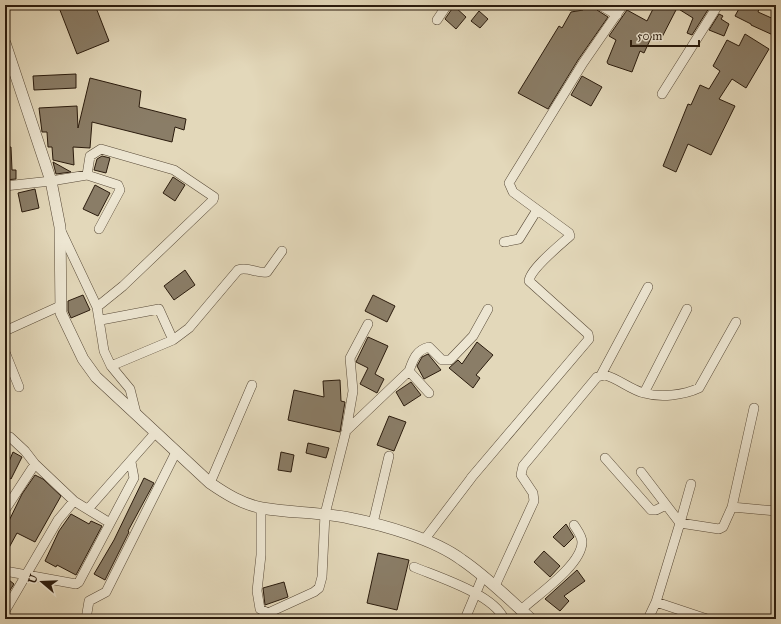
<svg xmlns="http://www.w3.org/2000/svg" width="781" height="624" font-family="'IM FELL Great Primer',serif">
	<style>
		.building { fill: #8a7d67; stroke: #2a1b0d }
		.lines { fill: none; stroke-linecap: round; stroke-linejoin: round }
		.minor-casing { stroke: #584a38; stroke-width: 10 }
		.tertiary-casing { stroke: #584a38; stroke-width: 12 }
		.minor { stroke: #ede6d2; stroke-width: 9 }
		.tertiary { stroke: #ede6d2; stroke-width: 11 }
	</style>
	<rect width="100%" height="100%" fill="#e3d8ba"/>
	<filter id="stains"><feTurbulence type="fractalNoise" baseFrequency=".005" numOctaves="4"/><feColorMatrix values="0 0 0 0 .2 0 0 0 0 .09 0 0 0 0 .02 0 0 0 .5 -.17"/></filter>
	<radialGradient id="worn" r=".72"><stop offset=".6" stop-color="#630" stop-opacity="0"/><stop offset="1" stop-color="#630" stop-opacity=".3"/></radialGradient>
	<path class="building" d="M58,5H95L109,41L77,54Z
		M586,5H594L597,10L608,17L578,60L548,109L518,93L559,26L562,28L571,12L583,10Z
		M655,5H711L692,35L687,33L693,18L677,8L660,41L652,36L644,53L640,51L632,72L608,64L607,62L616,40L609,36L627,10L647,21Z
		M741,5H751L759,9L758,12L776,20V27L773,35L751,25V24L735,16Z
		M454,6L466,17L456,29L445,19Z
		M479,11L488,19L480,28L471,21Z
		M719,14L723,16L721,19L729,24L724,36L709,30Z
		M745,34L769,49L746,88L732,79L719,99L735,106L711,155L688,144L676,172L663,166L688,104L691,105L700,85L709,89L720,71L713,66L727,40L739,46Z
		M76,74V88L34,90L33,76Z
		M582,76L602,87L591,106L571,95Z
		M90,78L141,91L139,107L186,119L184,130L175,127L172,142L92,122L90,148L73,147L74,165L53,160L52,147H48L47,132H42L39,108L77,106L78,128Z
		M5,147H11L12,170H16V179L5,180Z
		M102,156L110,158L106,173L94,170L97,159Z
		M53,162L71,172L56,174Z
		M173,177L185,185L175,201L163,193Z
		M95,185L110,193L98,216L83,209Z
		M35,189L39,208L22,212L18,193Z
		M185,270L195,285L174,300L164,286Z
		M83,295L90,310L71,318L68,311V301Z
		M373,295L395,306L387,322L365,311Z
		M368,337L388,346L375,374L384,379L377,393L360,384L368,368L356,362Z
		M477,342L493,355L476,375L480,378L473,388L449,368L458,360L462,364Z
		M428,354L441,370L424,379L417,366L422,357Z
		M340,380L341,401L345,402L340,432L288,420L294,390L324,397L323,381Z
		M411,382L421,395L404,406L396,392Z
		M389,416L406,422L394,451L377,445Z
		M308,443L329,448L326,458L306,453Z
		M13,452L22,457L11,479L5,476V471Z
		M281,452L294,455L291,472L278,470Z
		M35,475L43,479L61,496L35,542L17,533L5,555V529L22,494Z
		M144,478L154,483L128,531L129,532L105,580L94,574L114,540Z
		M71,514L89,524L91,521L102,526L76,575L57,565L56,567L45,561L59,531Z
		M566,524L574,537L564,547L553,537Z
		M544,551L560,566L550,577L534,562Z
		M378,553L409,560L397,610L367,603Z
		M577,570L585,581L564,596L569,601L560,611L545,599Z
		M9,580L14,584L5,598V585Z
		M284,582L288,597L265,605L263,588Z"/>
	<g class="lines">
		<g class="minor-casing">
			<path id="minor" d="M600,5L617,15
				M572,6L580,5
				M437,20L447,5
				M662,94L718,5
				M87,175L90,156L101,149L174,170L214,197L213,200L123,286L97,307
				M5,186L51,181L87,175L118,185L120,190L99,229
				M61,231L97,307L104,351L111,366
				M504,242L519,239L537,210
				M101,320L159,309L173,340
				M5,331L60,306
				M5,352L19,387
				M409,371C413,360 416,350 429,347L442,360H450L473,336L488,309
				M601,375L648,287
				M644,393L687,309
				M136,413L130,389L111,366L173,340L189,328L238,270C248,266 257,274 267,272L282,251
				M346,431L409,371L429,393
				M5,436L10,437L25,451L35,464L74,501L110,523
				M605,458L651,510H656L666,505
				M641,472L680,523L656,602L648,619
				M471,478L589,339L588,334L529,281C530,269 560,245 570,236L569,233L513,192L509,183L583,63L623,5
				M210,483L252,385
				M691,484L680,523L719,529L723,527L732,507L754,408
				M732,507L776,511
				M261,508V555L257,591L260,609L268,613L314,592L319,588L322,577L325,514L346,431L353,391L350,358L368,324
				M88,509L156,432
				M5,510L35,464
				M373,523L389,456
				M424,540L472,477
				M414,567C438,577 493,594 504,619
				M5,571L76,584L79,582L134,478L131,462
				M495,586L534,501L533,493L521,475L523,466L597,377L605,375C619,379 631,390 644,393C661,398 684,395 699,388L736,322
				M656,602L707,619
				M521,610C537,595 582,565 582,542C582,536 577,530 574,525
				M5,611L58,520L74,501
				M86,619L89,601L106,592L176,452
				M465,619L483,576"/>
		</g>
		<g class="tertiary-casing">
			<path id="tertiary" d="M5,43L51,181L60,227L61,313L83,359L96,377L210,483C226,494 242,504 262,508C290,513 320,512 349,518C384,525 434,539 462,560C487,577 509,599 531,619"/>
		</g>
		<use href="#minor" class="minor"/>
		<use href="#tertiary" class="tertiary"/>
	</g>
	<rect width="781" height="624" fill="none" stroke="#e3d8ba" stroke-width="20"/>
	<rect x="6" y="6" width="769" height="612" fill="none" stroke="#2a1b0d" stroke-width="2"/>
	<rect x="10" y="10" width="761" height="604" fill="none" stroke="#2a1b0d"/>
	<g transform="translate(42 582) rotate(289)" stroke="#ede6d2" stroke-width="3" paint-order="stroke">
	<path d="M0-3L7 15L0 10L-7 15Z" fill="#2a1b0d"/>
	<text y="-6" font-size="11" font-weight="bold" text-anchor="middle" fill="#2a1b0d">U</text>
	</g>
	<path d="M631 40v6h68v-6" fill="none" stroke="#2a1b0d" stroke-width="2"/>
	<text x="637" y="40" font-size="12" fill="#2a1b0d" stroke="#ede6d2" stroke-width="3" paint-order="stroke">50 m</text>
	<rect width="100%" height="100%" filter="url(#stains)"/>
	<rect width="100%" height="100%" fill="url(#worn)"/>
</svg>
